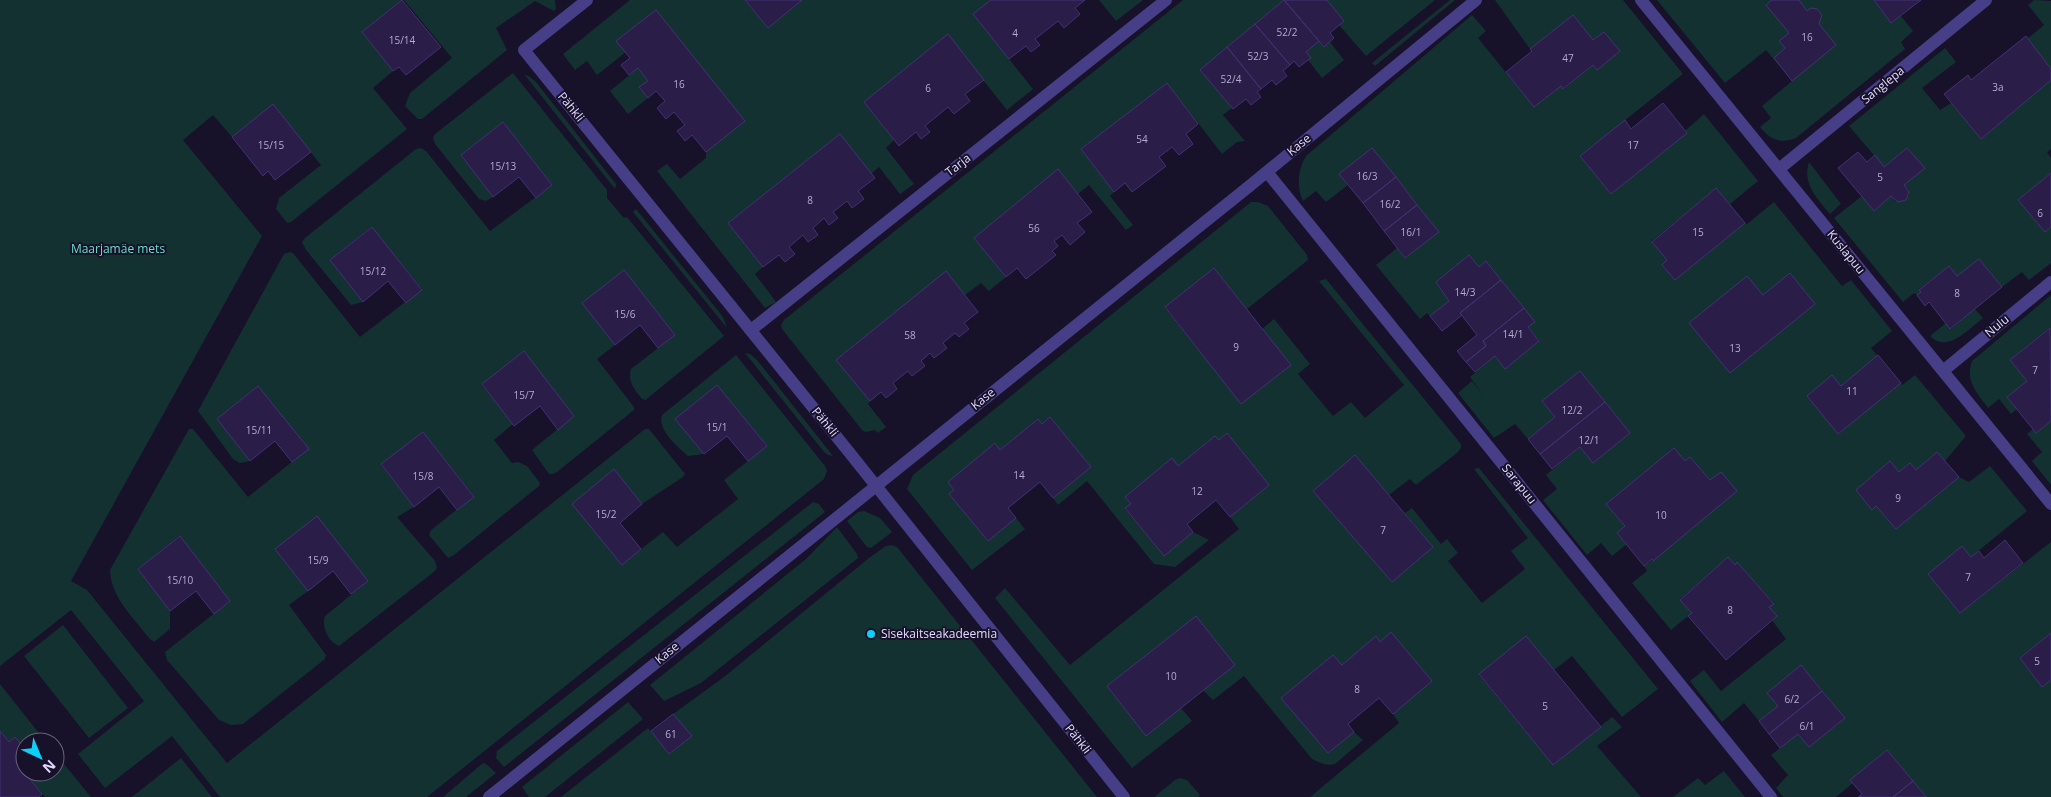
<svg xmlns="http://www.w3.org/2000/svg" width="2051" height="797" font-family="'Open Sans',sans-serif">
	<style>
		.green { fill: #143132 }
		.building { fill: #2a1e49; stroke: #433174 }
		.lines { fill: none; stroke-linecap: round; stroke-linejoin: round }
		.minor { stroke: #463e86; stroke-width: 12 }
		.poi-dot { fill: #0ecff6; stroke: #171129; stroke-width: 2 }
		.labels { text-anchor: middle; stroke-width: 4; stroke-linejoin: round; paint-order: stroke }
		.number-label { font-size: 10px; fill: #b3abd1 }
		.street-label { font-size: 12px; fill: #e1dafe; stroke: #171129 }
		.park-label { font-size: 12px; fill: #68dcc7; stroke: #171129 }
		.poi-label { font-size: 12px; fill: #e1dafe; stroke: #171129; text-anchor: start }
	</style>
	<rect width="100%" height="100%" fill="#171129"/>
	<path class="green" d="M0,0H402L362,32L393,71L373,88L407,129L291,222L287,223L276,209L279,198L321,165L273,105L232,137L213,115L183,140L262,236L71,581L87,590L227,763L645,429H649L685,474L683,477L642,504L614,470L622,564L663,532L677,547L738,499L724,480L767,446L717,385L676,419L704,454L688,456C678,447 657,430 662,415L736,355L825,466L827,471L824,479L427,797H220L172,736L105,788L78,754L144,701L71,610L0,666Z
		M404,0H555L556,9L554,11L535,1L496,28L507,50L422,119H418L405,106L410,93L452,58Z
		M630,0H745L768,28L802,0H991L974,15L1033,89L1007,110L947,35L864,102L894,140L886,148L914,184L900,194L879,167L871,174L840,134L728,223L763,267L755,274L776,302L765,308L657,171L667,164L680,179L706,158V152L744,121L656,10L617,41L626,52L597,75L587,61L575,70L563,54Z
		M1099,0H1143L1116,21Z
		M1183,0H1284L1200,70L1232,108L1223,115L1245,141L1237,142L1222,154L1167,83L1081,149L1114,192L1110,196L1133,225L1126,230L1089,185L1078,194L1057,170L974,238L1006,277L989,291L981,283L965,295L946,272L836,360L870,401L868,404L886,427L878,433L875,430L866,432L862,430L782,329L781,325L784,320Z
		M1327,0H1435L1366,56L1339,25L1344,21Z
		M1450,0H1455L1375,66L1372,63Z
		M1495,0H1623L1683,74L1580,156L1611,194L1687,133L1685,131L1704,114L1758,181L1730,204L1716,188L1652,241L1667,260L1662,265L1675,280L1745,223L1747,224L1774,202L1842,286L1851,280L1892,331L1871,348L1902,385L1915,375L1966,436L1945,461L1937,452L1916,470L1910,463L1899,472L1890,461L1856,490L1872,510L1876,506L1896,529L1959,477L1969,482L1990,466L2027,511L1971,557L1929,574L1960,613L2051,542V633L2020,658L2042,687L2051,680V797H1926L1887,750L1851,780L1853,783L1836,797H1783L1776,788L1788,775L1771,755L1798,734L1809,747L1845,718L1801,665L1767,693L1778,706L1759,721L1744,703L1722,722L1690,681L1704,670L1721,691L1786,639L1772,620L1777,616L1769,607L1774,603L1738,563L1735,565L1728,557L1680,599L1692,613L1671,630L1632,583L1647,571L1644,566L1653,560L1721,472L1710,480L1690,457L1685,461L1674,448L1606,504L1625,526L1617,533L1626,545L1612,556L1601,543L1587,555L1543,500L1557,489L1546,475L1580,447L1593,463L1630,433L1580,371L1542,401L1555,417L1528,439L1515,424L1494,438L1458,393L1472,381L1483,395L1470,377L1495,356L1505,368L1539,340L1528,327L1524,308L1486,261L1479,267L1469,255L1436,282L1449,301L1430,316L1427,313L1420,319L1376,265L1397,248L1405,258L1438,232L1396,177L1339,174L1348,185L1326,202L1316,191L1303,201C1296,187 1298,169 1306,156L1472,15L1486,31L1478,38L1534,107L1561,86L1564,89L1593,65L1597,70L1620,51L1604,32L1593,40L1573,15L1530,49Z
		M1657,0H1874L1891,23L1901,16L1913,31L1901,42L1905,49L1796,138C1781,144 1770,140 1760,127L1771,118L1762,106L1792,81L1766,50L1725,83Z
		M2034,0L2051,1V69L2027,39L2044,25L2028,5Z
		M1319,41L1324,47L1330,42L1344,60L1322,78L1308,60L1306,52Z
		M1945,48L1956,62L1922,88L1940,110L1951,103L1981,139L2051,80V149L2047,152L2051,158V173L2018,200L2051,227V263L2029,280L2022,272L2002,287L1979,259L1957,276L1949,266L1919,289L1921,292L1917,295L1914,293L1903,302L1834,218L1862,196L1874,211L1891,196L1895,201H1904L1909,195L1908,189L1904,185L1924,168L1907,148L1884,167L1849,126Z
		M638,68L648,81L639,87L648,98L628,114L610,91Z
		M513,73L607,190V198L624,218L627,217L724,336L649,397L646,400L642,399C635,390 627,381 631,369L675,335L624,270L583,303L615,345L597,359L634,407V410L557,472L553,474H549L532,450L574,416L524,352L482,385L513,424L494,440L512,463L518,462L527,466L540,483L539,486L454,555L448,558L429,535L431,530L474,496L423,432L381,465L414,507L397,517L435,561L437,568L435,571L339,646C328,642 321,626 325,616L368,581L275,549L308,591L289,605L326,655L325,659L243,724L231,725L219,720L167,660L165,652L230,601L179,536L138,569L170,611V629L154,642L150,639C135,620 110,596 110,570L189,429H193L248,497L308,449L258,386L217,419L250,461L240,463L233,459L198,411L284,254L290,252L293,253L360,337L422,289L371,227L330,260L363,302L351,305L306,250L302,242L305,238L416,149L421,148L426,151L490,231L552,185L503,122L461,155L493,197L486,201L479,199L435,144L433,138L435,134Z
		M524,74L530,77L536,82L616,184L615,189Z
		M1809,162L1841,204L1830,214C1817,198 1802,184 1809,162Z
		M1251,202H1258L1268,206L1307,255L1308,260L1247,309L1214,268L1165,308L1241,403L1262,329L1274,319L1310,364L1298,374L1333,416L1351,402L1365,418L1404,385L1319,281L1326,279L1461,444V448L1457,453L1416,485L1410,479L1389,495L1355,456L1313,491L1392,582L1433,547L1405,513L1412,508L1441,544L1447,539L1458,553L1448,561L1482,603L1525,569L1511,551L1528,538L1474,469L1479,468L1658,689L1622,717L1572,656L1554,670L1526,636L1479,675L1553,765L1612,717L1622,727L1597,746L1641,797H1310L1399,723L1393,714L1431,681L1391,633L1380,642L1376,637L1342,665L1333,655L1282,698L1328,753L1354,732L1363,740L1335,764C1326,766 1320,763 1312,759L1244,676L1213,700L1203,690L1235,665L1196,616L1107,686L1146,736L1181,708L1192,721L1132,768L995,598L1005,588L1070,665L1239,529L1230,517L1269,485L1227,433L1219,440L1215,436L1178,466L1171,459L1125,497L1131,504L1125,509L1164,556L1193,532L1209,540L1175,567L1154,564L1087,481L1058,505L1053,498L1091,467L1050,417L1042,424L1038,419L1000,450L995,443L948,482L954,490L949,494L988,541L1016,518L1025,529L972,570L907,489L913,475Z
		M636,209L723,317L727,328L633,212Z
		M2051,295V329L2049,328L2010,360L2027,381L2007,397L2017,409L2011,414L1999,399L1988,408C1976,392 1965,381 1972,361Z
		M1975,309L1983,318C1969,329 1947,354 1930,336L1946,323L1951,329Z
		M745,353L750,354L757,360L833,456L828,455L824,452Z
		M2051,421V485L2032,461L2042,452L2027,434L2033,429L2036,433Z
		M813,502L819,504L825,512L504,767L496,758L497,751Z
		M864,511L880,518L892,532L871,548L867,547L847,521L858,512Z
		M837,527L857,554L858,558L701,683L664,701L650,685L806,559Z
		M892,545L897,547L1097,797H561L648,728L670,754L691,736L673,714L724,677L869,558L886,546Z
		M63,625L128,708L89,738L24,656Z
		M0,684L46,742H25V749L9,742L0,731Z
		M628,702L643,719L545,797H529L522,787Z
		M55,753L91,797H45L17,763L25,757V772H55Z
		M181,758L212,797H132Z
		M483,763L486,764L496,773L466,797H443Z
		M1724,771L1745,797H1673L1698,778L1705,785Z
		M1180,778L1187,780L1200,795L1198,797H1154L1175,780Z"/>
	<path class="building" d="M402,0L441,47L406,75L399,67L393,71L362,32Z
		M745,0H802L768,28Z
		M991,0H1085L1075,8L1080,14L1064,28L1058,21L1035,39L1040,45L1031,52L1026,46L1009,59L973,14Z
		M1284,0L1319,41L1306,52L1311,58L1299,67L1294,61L1290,65L1255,24Z
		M1284,0H1327L1344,21L1330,33L1334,38L1324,47Z
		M1772,0H1799L1807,11L1811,8L1817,9L1822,15L1819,24L1836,45L1792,81L1774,58L1785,48L1779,41L1789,33L1766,5Z
		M1874,0H1921L1891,23Z
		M656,10L745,121L706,152L692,135L685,141L677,131L685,125L674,112L666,119L657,108L665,101L656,91L648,98L639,87L648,81L638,68L629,75L621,65L630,58L616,41Z
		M1573,15L1593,40L1604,32L1620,51L1597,70L1593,65L1563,89L1561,86L1534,107L1506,72L1532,51L1530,49Z
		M1255,24L1290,65L1283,71L1287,76L1276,85L1272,80L1261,89L1227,47Z
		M948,34L984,80L965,94L970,101L954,114L948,107L925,126L930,132L921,139L916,132L899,146L864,102Z
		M2026,36L2051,69V80L1981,139L1944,94L1968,75L1971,80Z
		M1227,47L1261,89L1257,92L1261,97L1251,105L1246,99L1233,109L1200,70Z
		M1167,83L1198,124L1186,134L1193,144L1179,155L1172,147L1159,157L1166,166L1132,192L1125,183L1114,192L1081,149Z
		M1663,103L1687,133L1611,194L1580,156L1625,120L1631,129Z
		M273,104L311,152L275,180L268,171L263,176L232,137Z
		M503,122L552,185L536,198L519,177L493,197L461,155Z
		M840,134L875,178L858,191L864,199L852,208L847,201L833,212L838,218L829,225L824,218L813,228L818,235L808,242L803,235L789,247L795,254L785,262L779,255L763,267L728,223Z
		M1372,148L1396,177L1363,203L1339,174Z
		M1907,148L1925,168L1904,185L1909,192L1906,200L1898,202L1891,196L1874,211L1838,168L1858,152L1867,162L1875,155L1884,167Z
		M1058,169L1092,212L1077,223L1085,232L1070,245L1062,235L1054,241L1058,246L1052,251L1056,255L1026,279L1017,268L1006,277L974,238Z
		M2051,173V227L2045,232L2018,200Z
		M1396,177L1417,205L1384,231L1363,203Z
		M1716,188L1745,223L1675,280L1662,265L1667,260L1652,242Z
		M1417,205L1439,232L1405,258L1384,231Z
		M372,227L422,290L406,303L388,281L363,302L330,260Z
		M1469,255L1479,267L1486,261L1501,280L1460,313L1462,315L1442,331L1430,316L1449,301L1436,282Z
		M1979,259L2002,287L1950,329L1929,302L1925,306L1917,295L1921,292L1919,290L1949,266L1957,276Z
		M1214,268L1291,365L1241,404L1165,307Z
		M624,270L675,335L658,348L640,325L615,345L582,303Z
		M946,271L978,312L964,323L969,329L959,337L955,333L943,343L947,348L934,358L930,353L921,361L925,366L912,376L908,371L893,383L897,389L886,398L881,392L870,401L836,360Z
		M1790,273L1815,304L1730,373L1689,323L1747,276L1763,295Z
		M1501,280L1524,308L1483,341L1486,346L1466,362L1457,351L1477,335L1460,313Z
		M1524,308L1535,322L1528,327L1539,341L1505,369L1495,356L1475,372L1466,362L1486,346L1483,341Z
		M2050,328L2051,421L2036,433L2007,397L2027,381L2010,360Z
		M524,351L574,416L558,430L540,406L514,426L482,384Z
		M1878,355L1901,383L1838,434L1807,396L1832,375L1841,386Z
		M1580,371L1605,402L1540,454L1528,439L1555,417L1542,401Z
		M717,385L767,446L748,461L727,436L704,454L675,419Z
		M258,386L309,449L292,462L275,441L250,461L217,419Z
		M1605,402L1630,433L1593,463L1580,447L1552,469L1540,454Z
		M1050,417L1091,467L1053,498L1040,482L1008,508L1016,518L988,541L949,494L954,490L948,482L995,443L1000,450L1038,419L1042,424Z
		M423,432L474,497L457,510L439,487L414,507L381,464Z
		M1227,433L1269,485L1230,517L1216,500L1187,524L1193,532L1164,556L1125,508L1131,504L1125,497L1172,458L1178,466L1215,436L1219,440Z
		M1674,448L1685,461L1690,457L1710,480L1721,472L1737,491L1653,561L1652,559L1644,566L1617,533L1625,526L1606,504Z
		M1937,452L1959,477L1896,529L1876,506L1872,510L1856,490L1890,461L1899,472L1910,463L1916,470Z
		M1355,455L1433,547L1392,582L1313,491Z
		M614,469L642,504L620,523L641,549L622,565L572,504Z
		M317,516L368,581L351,594L333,571L308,591L275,549Z
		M180,536L230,601L214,614L196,591L170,611L138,569Z
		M2005,540L2023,563L1960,613L1928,574L1962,546L1971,557L1979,551L1984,558Z
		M1728,557L1735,565L1737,562L1774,604L1769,607L1777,616L1726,660L1688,616L1692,613L1680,600Z
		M1196,616L1235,665L1146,736L1107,686Z
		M1391,632L1432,681L1393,714L1379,698L1348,724L1354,732L1328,753L1281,698L1333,655L1342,665L1376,636L1380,642Z
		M2051,633V680L2042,687L2020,658Z
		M1526,636L1601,727L1553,765L1479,674Z
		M1801,665L1822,691L1769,734L1759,721L1778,706L1767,693Z
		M1822,691L1845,718L1809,747L1798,734L1780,748L1769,734Z
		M673,714L692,736L669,754L651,731Z
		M0,731L9,742L15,737L25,749V757L17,763L42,794L39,797H0Z
		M1887,750L1913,781L1893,797H1858L1862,794L1850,780Z
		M1913,781L1926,797H1893Z"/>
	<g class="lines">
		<path class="minor" d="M587,0L524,50L849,452L1124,797
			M1641,0L2051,504
			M1779,169L1986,0
			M1267,172L1771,797
			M751,330L1166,0
			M1943,371L2051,282
			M489,797L1252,184L1476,0"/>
	</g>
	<circle class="poi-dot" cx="871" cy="634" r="5"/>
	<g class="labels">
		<g class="number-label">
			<text x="1287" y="36">52/2</text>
			<text x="1015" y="37">4</text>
			<text x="1807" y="41">16</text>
			<text x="402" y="44">15/14</text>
			<text x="1258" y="60">52/3</text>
			<text x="1568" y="62">47</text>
			<text x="1231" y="83">52/4</text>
			<text x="679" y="88">16</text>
			<text x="1998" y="91">3a</text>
			<text x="928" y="92">6</text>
			<text x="1142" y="143">54</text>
			<text x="271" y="149">15/15</text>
			<text x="1633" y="149">17</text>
			<text x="503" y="170">15/13</text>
			<text x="1367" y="180">16/3</text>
			<text x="1880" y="181">5</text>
			<text x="810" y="204">8</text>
			<text x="1390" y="208">16/2</text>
			<text x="2040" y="217">6</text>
			<text x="1034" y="232">56</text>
			<text x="1411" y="236">16/1</text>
			<text x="1698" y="236">15</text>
			<text x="373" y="275">15/12</text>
			<text x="1465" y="296">14/3</text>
			<text x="1957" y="297">8</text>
			<text x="625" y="318">15/6</text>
			<text x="1513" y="338">14/1</text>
			<text x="910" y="339">58</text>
			<text x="1236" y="351">9</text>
			<text x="1735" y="352">13</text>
			<text x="2035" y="374">7</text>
			<text x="1852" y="395">11</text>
			<text x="524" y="399">15/7</text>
			<text x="1572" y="414">12/2</text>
			<text x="717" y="431">15/1</text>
			<text x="259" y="434">15/11</text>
			<text x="1589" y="444">12/1</text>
			<text x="1019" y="479">14</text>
			<text x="423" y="480">15/8</text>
			<text x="1197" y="495">12</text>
			<text x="1898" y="502">9</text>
			<text x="606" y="518">15/2</text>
			<text x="1661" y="519">10</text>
			<text x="1383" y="534">7</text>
			<text x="318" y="564">15/9</text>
			<text x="1968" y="581">7</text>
			<text x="180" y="584">15/10</text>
			<text x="1730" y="614">8</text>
			<text x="2037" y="665">5</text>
			<text x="1171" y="680">10</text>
			<text x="1357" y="693">8</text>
			<text x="1792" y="703">6/2</text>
			<text x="1545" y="710">5</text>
			<text x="1807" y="730">6/1</text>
			<text x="671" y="738">61</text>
		</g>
		<g class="street-label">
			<text transform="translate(1883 85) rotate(-39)" y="4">Sanglepa</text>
			<text transform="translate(571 107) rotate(51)" y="4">Pähkli</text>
			<text transform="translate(1299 145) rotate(-39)" y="4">Kase</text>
			<text transform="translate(958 165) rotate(-38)" y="4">Tarja</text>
			<text transform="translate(1846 252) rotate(51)" y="4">Kuslapuu</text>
			<text transform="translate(1997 326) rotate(-40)" y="4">Nulu</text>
			<text transform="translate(983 399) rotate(-39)" y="4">Kase</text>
			<text transform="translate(825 422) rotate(51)" y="4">Pähkli</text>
			<text transform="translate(1519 484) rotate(51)" y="4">Sarapuu</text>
			<text transform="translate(667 653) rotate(-39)" y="4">Kase</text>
			<text transform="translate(1078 739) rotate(52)" y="4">Pähkli</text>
		</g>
		<g class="park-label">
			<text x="118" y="253">Maarjamäe mets</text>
		</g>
		<g class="poi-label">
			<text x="881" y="638">Sisekaitseakadeemia</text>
		</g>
	</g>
	<g transform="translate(40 757) rotate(136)"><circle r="24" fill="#171129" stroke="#68617e"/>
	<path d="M0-4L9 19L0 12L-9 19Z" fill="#0ecff6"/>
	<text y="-8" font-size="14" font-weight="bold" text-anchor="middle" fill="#e1dafe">N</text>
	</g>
</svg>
